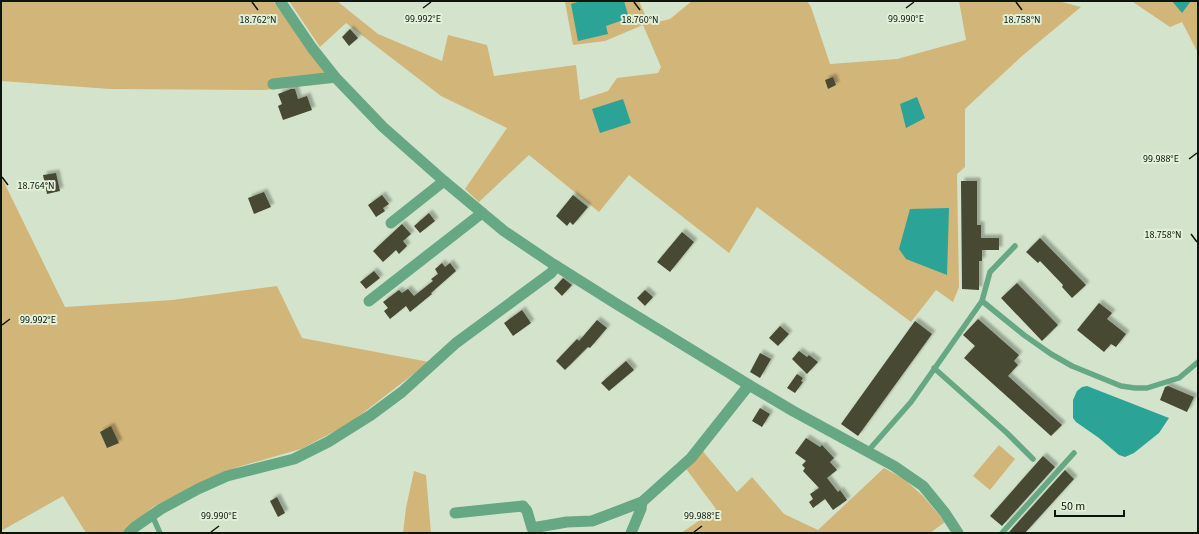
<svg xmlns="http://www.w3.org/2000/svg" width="1199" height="534" font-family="'Source Sans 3',sans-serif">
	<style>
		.green { fill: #d2b579 }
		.water { fill: #2ca397 }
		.building { fill: #474831; filter: url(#shadow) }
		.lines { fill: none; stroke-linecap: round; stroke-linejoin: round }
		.service { stroke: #66a784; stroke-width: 5.5 }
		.minor { stroke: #66a784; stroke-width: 11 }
		.tertiary { stroke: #66a784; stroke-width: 11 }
		.ticks { fill: none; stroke: #0f150c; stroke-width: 1.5 }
		.ticks-label { font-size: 10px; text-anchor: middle; fill: #0f150c; stroke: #e1f1d9; stroke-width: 4; stroke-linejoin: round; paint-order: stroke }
	</style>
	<defs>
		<filter id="shadow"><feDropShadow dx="3.5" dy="-3.5" stdDeviation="1" flood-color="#0004"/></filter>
	</defs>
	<rect width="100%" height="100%" fill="#d4e4cc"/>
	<path class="green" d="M1,1H273L311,53L335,83L264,90L110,89L1,81Z
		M289,1H337L378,34L442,61L448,35L487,45L494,76L576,65L580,100L608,91L617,78L658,73L661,67L643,25L605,41L573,45L565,2L568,1H639L649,24L670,19L692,1H807L811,7L830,64L897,59L966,40L959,1H1058L1081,7L1022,56L965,109V167L957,174L959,287L953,302L936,290L911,322L757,207L729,253L629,175L599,212L529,155L479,202L465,189L507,128L441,96L346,23L320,47Z
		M1134,1H1198V53L1182,22L1170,27L1133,2Z
		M1,176L65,307L172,300L277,286L302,338L429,362L350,423L301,449L238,467L194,486L153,507L123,533H86L63,496L1,531Z
		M999,445L1015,459L990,490L973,476Z
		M701,449L737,492L752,477L784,514L818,530L884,468L904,479L923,496L945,522L930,533H681L716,509L684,466Z
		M414,471L426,475L431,533H403L406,508Z"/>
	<path class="water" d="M581,1H624L629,18L606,26L608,34L578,41L571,4Z
		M1172,1H1191L1182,13Z
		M917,97L925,118L906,128L900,104Z
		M623,99L631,123L600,133L592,109Z
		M949,208L947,275L906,259L899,249L910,209Z
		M1087,386L1169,418L1159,433L1134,453L1125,457L1119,455L1099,438L1076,422L1073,418V400L1077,391L1082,387Z"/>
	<path class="building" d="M350,29L358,38L349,46L342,37Z
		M833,77L836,85L828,89L825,80Z
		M291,89H295L298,99L307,96L312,110L283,120L278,106L282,104L278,94Z
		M56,173L60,191L47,194L43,175Z
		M961,181H977V225H981V238H999V250H982V261H979V290L962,289Z
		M264,192L271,207L254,214L248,198Z
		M382,195L389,204L383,208L385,211L376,217L368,205Z
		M573,195L588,207L573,225L570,222L567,226L556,216Z
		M429,213L435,221L420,233L414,226Z
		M402,224L411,234L403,241L407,246L399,254L396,250L383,262L373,251Z
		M682,232L694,242L670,272L657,262Z
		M1040,238L1086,285L1072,298L1062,287L1063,285L1040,261L1038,263L1026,252Z
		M442,263L445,267L450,263L456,271L431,293L432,294L410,312L406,306L390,319L384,311L388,308L383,302L399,290L402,293L408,289L414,296L433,281L431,279L438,274L435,269Z
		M374,271L380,278L366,289L360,282Z
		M563,278L572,285L562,296L554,288Z
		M1017,283L1058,325L1042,341L1001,298Z
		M645,290L653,297L645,306L637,298Z
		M1099,303L1112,313L1107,319L1126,334L1116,347L1111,344L1104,352L1077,330Z
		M522,310L531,323L513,336L504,323Z
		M978,319L1019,355L1014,361L1018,365L1008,376L1062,425L1051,436L964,358L975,346L963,335Z
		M597,320L607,328L590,348L588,347L565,370L556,361L577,339L579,341Z
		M915,321L932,334L858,436L841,424Z
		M780,326L789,334L778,346L769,338Z
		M799,351L807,357L809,355L818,362L807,374L792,359Z
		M760,353L771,359L760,378L750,372Z
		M626,361L634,370L609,391L601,383Z
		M797,374L803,378L801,381L803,382L795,393L787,388Z
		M1168,386L1194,397L1187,412L1160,400L1165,387Z
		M760,408L770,414L762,427L752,421Z
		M111,426L119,443L107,448L100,432Z
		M806,438L820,447L822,445L834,458L830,462L837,470L827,478L838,492L840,490L847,500L833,510L825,499L813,508L809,502L813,499L810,494L819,488L803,471L805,468L802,465L806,461L795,453Z
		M1043,456L1055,467L1002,526L990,516Z
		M1065,470L1074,479L1025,533H1010L1009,532Z
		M277,497L285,513L278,517L270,501Z"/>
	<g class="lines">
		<path class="service" d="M982,301L1024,335L1051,354L1072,366L1121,386L1135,388H1147L1179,378L1198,362
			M934,368L1007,433L1033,459
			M868,451L911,402L982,301L990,272L1015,246
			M152,515L160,533
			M1002,533L1074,453"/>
		<path class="minor" d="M273,84L335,77
			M391,223L444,181
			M369,301L482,213
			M455,513L523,506L527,511L532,528L567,522L592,521L642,502L691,458L749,385
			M129,533L135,527L161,509L198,489L227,476L294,459L328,442L371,415L402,392L456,343L551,273L556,266
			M631,533L641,509L642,502"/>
		<path class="tertiary" d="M280,1L312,48L335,77L383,127L444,181L504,231L553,264L615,303L749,385L793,411L894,466L923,486L945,513L958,533"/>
	</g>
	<path class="ticks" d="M252,2L258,10M634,2L640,10M1016,2L1022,10M423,8L431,2M906,8L914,2M1189,159L1197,153M2,177L8,185M1191,234L1197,242M2,325L10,319M211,532L219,526M694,532L702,526"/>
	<g class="ticks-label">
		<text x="423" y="22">99.992°E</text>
		<text x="906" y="22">99.990°E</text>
		<text x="258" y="23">18.762°N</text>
		<text x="640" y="23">18.760°N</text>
		<text x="1022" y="23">18.758°N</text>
		<text x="1161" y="162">99.988°E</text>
		<text x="36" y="189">18.764°N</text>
		<text x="1163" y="238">18.758°N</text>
		<text x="38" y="323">99.992°E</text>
		<text x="219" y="519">99.990°E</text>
		<text x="702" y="519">99.988°E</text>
	</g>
	<rect width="1199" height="534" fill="none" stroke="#0f150c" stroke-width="4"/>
	<path d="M1055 510v6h69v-6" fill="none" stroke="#0f150c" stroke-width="2"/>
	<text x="1061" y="510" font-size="12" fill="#0f150c" stroke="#e1f1d9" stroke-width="3" paint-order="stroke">50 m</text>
</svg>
